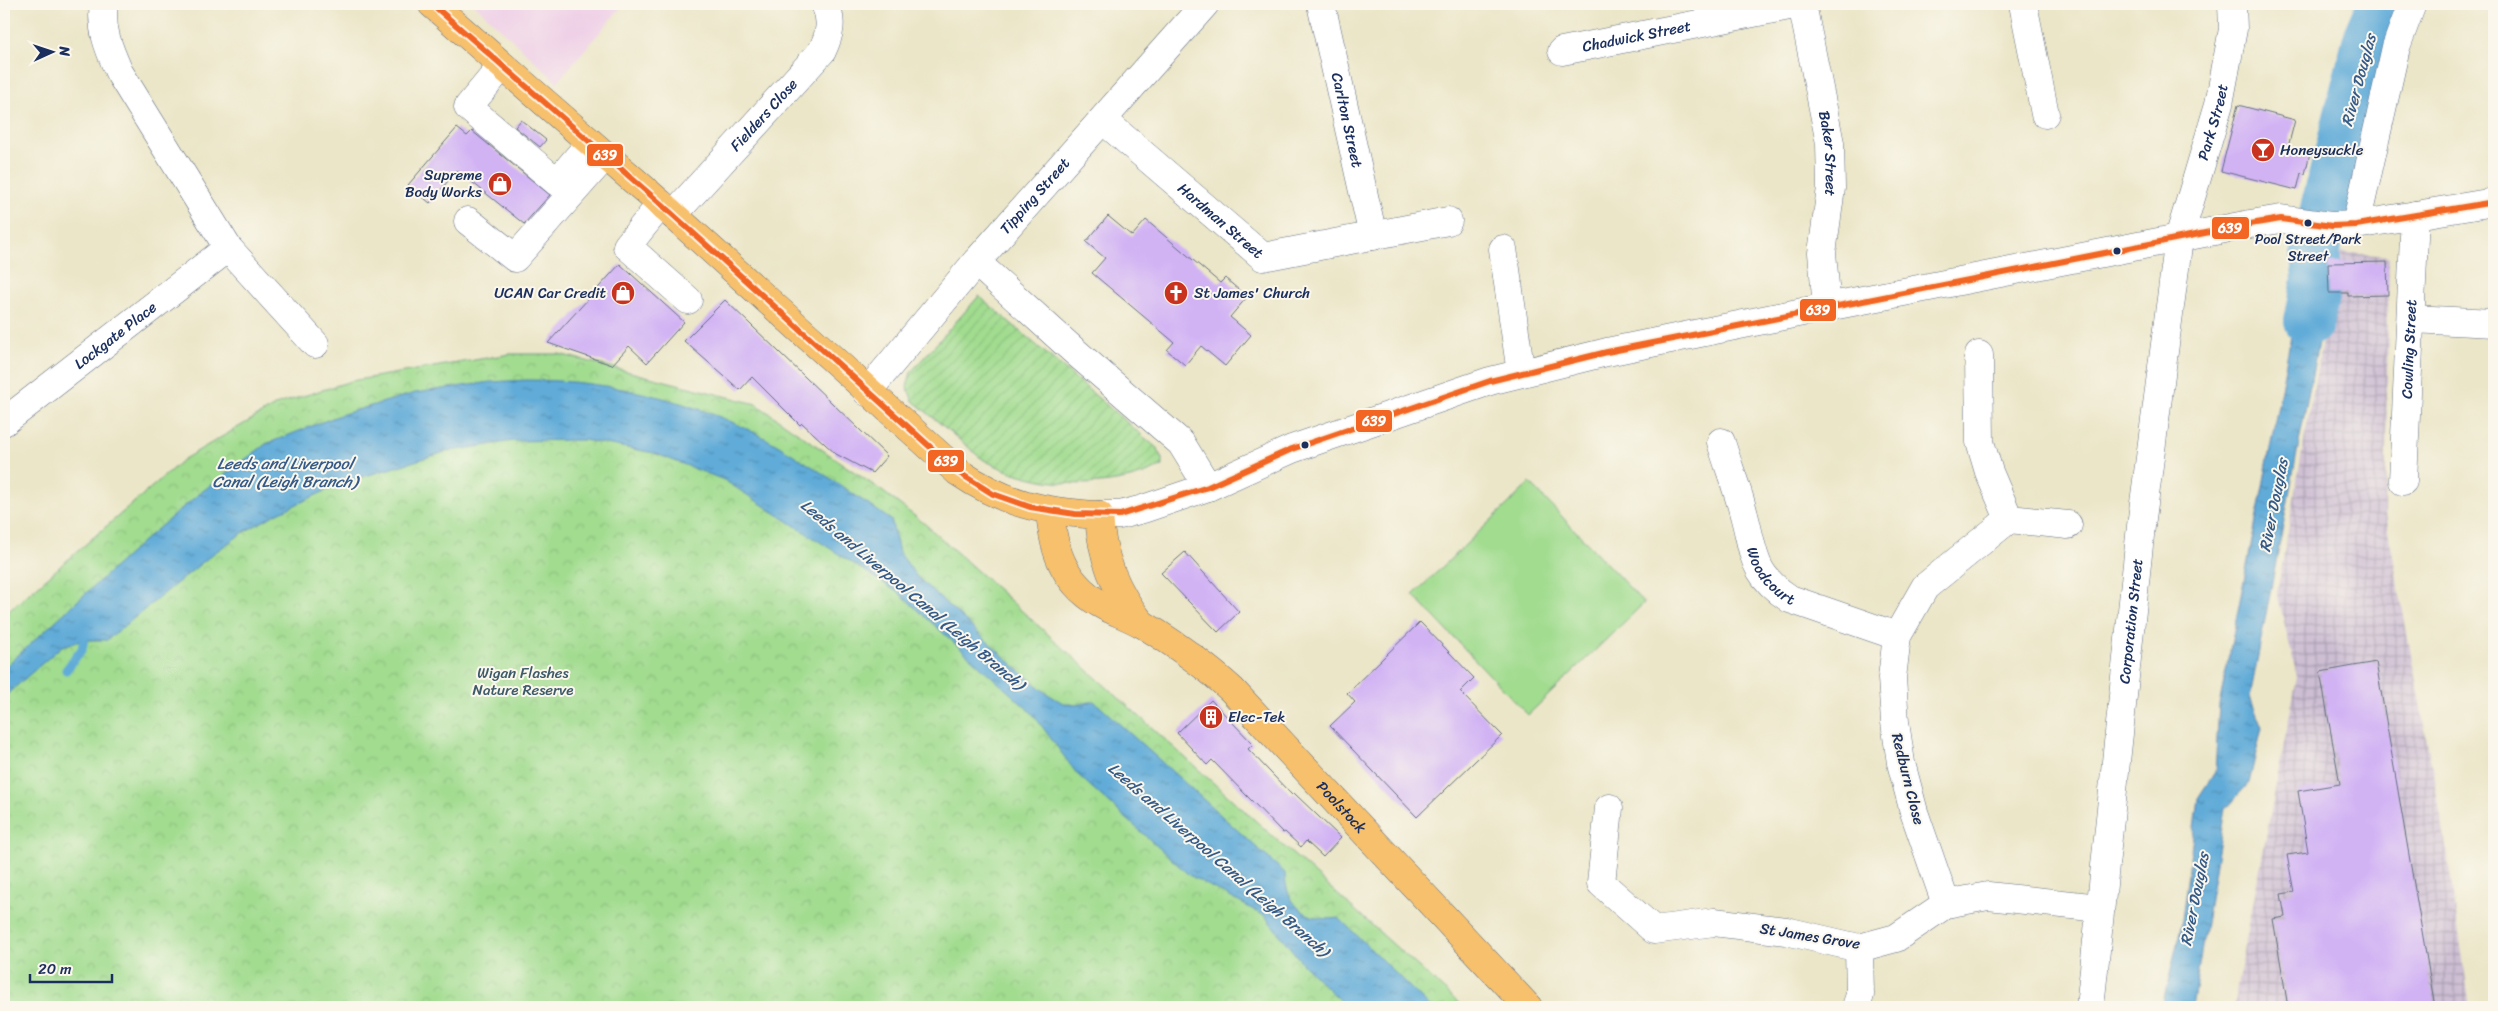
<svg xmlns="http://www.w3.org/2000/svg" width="2498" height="1011" font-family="Sriracha,sans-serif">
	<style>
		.built { fill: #efd0e7 }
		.industrial { fill: url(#industrial-grid) }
		.park { fill: url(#park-crowns); stroke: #5e8676 }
		.garden { fill: url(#garden-furrows); stroke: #5e8676 }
		.pitch { fill: #a1dc8f; stroke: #5e8676 }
		.water { fill: url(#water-ripples); stroke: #3e6d9b }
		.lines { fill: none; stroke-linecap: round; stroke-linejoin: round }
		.stream { stroke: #60abd8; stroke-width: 9 }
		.river { stroke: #60abd8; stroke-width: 50 }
		.building { fill: #d1b3f4 }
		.minor-casing { stroke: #646f83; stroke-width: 29 }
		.major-casing { stroke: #646f83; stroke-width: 29 }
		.minor { stroke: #fff; stroke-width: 28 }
		.major { stroke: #f7c06c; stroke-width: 28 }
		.bus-1-casing { stroke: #fbf7ec; stroke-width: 10 }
		.bus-1 { stroke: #f26522; stroke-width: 6 }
		.bus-dot { fill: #1b2f5e; stroke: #fbf7ec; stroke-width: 2 }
		.labels { text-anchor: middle; stroke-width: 4; stroke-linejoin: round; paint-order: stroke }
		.bus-label { font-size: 14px; fill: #1b2f5e; stroke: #fbf7ec }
		.street-label { font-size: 15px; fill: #1b2f5e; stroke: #fbf7ec }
		.poi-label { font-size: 15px; fill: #1b2f5e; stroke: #fbf7ec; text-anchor: start }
		.park-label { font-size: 15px; fill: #3c5a6a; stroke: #fbf7ec }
		.water-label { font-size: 16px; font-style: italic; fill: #335a89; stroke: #fbf7ec }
		.line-badge { stroke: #fbf7ec; stroke-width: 2 }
		.badge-label { font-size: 14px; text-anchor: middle; font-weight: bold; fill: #fff }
	</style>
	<defs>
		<pattern id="industrial-grid" width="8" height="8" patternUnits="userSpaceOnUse" patternTransform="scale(1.25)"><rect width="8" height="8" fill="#cdbed3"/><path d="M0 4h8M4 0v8" fill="none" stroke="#a69bae"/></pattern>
		<pattern id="park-crowns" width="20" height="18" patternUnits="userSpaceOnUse" patternTransform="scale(1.25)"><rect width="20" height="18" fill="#a1dc8f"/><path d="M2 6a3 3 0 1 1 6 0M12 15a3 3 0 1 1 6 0" fill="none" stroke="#8abd7e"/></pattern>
		<pattern id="garden-furrows" width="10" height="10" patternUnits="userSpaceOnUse" patternTransform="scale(1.25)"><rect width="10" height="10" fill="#a1dc8f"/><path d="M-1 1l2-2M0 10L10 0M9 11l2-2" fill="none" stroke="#8abd7e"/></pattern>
		<pattern id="water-ripples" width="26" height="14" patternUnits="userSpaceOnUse" patternTransform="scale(1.25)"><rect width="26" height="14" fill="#60abd8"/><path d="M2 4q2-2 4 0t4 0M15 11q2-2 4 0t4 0" fill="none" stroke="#4e8cb2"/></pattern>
	</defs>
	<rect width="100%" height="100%" fill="#fbf7ec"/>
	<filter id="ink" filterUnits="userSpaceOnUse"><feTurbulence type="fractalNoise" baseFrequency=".02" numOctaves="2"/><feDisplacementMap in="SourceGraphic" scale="10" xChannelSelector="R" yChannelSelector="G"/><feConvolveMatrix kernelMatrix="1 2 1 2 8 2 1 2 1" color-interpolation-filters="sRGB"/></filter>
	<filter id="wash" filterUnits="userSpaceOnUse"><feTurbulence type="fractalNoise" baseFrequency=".0096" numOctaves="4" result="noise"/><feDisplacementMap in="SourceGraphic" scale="20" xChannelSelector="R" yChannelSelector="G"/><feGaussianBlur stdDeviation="1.12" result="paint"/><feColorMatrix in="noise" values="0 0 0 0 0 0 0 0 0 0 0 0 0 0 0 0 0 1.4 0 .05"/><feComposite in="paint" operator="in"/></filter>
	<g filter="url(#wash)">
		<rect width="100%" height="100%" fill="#ebe6c8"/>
		<path class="built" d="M474,4H624L557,82Z"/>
		<path class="industrial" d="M2338,252L2389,256L2385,514L2444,833L2470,1007H2233L2297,677L2277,592Z"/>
		<path class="park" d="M510,354H559L756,404L882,491L925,524L1463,1007H4V615L184,459L278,404L351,381Z"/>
		<path class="garden" d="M979,296L1158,449L1162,458V466C1110,493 1035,488 984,460C977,456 970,448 963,443C947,429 930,415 913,401L907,387L911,372Z"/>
		<path class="pitch" d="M1530,483L1644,603L1528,715L1413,595Z"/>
		<path class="water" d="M2373,4H2399L2384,42L2352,180L2345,192L2322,189L2357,40Z
			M2304,254H2326L2327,297L2250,697L2262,728L2249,783L2225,809L2192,1007H2162L2181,927L2198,798L2215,772L2219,705L2263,486L2297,303Z
			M527,380C614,380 709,403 784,449C821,471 856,496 891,520L899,552L917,577L1022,673L1046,693L1063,703L1076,705L1094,701L1285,873C1285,905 1308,923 1339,918L1430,1007H1346L1303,964L1265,916L1189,875L1077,774L1033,714L899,593L724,480L654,453L584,440L513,441L445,452L342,483L276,514L244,532L214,553L107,640H84L62,646L4,697V668L142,542L200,493L266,444L340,415L415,393L490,382Z"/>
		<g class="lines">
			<path class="stream" d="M66,670L82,649L86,629"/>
			<path class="river" d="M2309,321L2317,281L2315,249L2370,32L2382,4"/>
		</g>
		<g id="blocks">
			<path class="building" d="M2238,105L2295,120L2288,147L2310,153L2305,174L2301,173L2297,190L2221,171Z
				M521,120L546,140L540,147L515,127Z
				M457,128L467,136L472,131L550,195L524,224L457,170L430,203L408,185Z
				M1108,216L1132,236L1146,220L1220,283L1225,278L1247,297L1230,317L1251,335L1225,366L1201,346L1185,365L1167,350L1174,342L1092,273L1105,258L1086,242Z
				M2387,262L2388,295L2348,296V293H2329L2328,263Z
				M620,264L684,322L647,363L629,346L612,365L548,343Z
				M725,300L887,456L872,473L836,454L802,423L800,425L752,377L740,390L684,341Z
				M1185,552L1239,612L1218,632L1161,573Z
				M1420,622L1474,678L1460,692L1502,735L1417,817L1330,726L1355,702L1347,693Z
				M2376,662L2435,1007H2288L2273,919L2285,917L2281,894L2294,892L2287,855L2308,852L2298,791L2340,784L2320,672Z
				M1211,700L1253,744L1248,749L1292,795L1294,793L1341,838L1323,857L1306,841L1301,847L1285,832L1283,833L1212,760L1207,765L1177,733Z"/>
		</g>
	</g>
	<g filter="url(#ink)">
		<use href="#blocks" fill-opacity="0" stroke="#646f83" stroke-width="1"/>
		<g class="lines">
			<g class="minor-casing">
				<g id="minor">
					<path id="s1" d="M1321,4L1373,236"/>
					<path id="s2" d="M1802,4L1830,143L1831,188L1822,253L1827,307"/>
					<path d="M2023,4L2045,114"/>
					<path id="s3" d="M1562,51L1799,4"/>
					<path d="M502,66L468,107L557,182L590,143"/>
					<path id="s4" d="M1103,120L1263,257L1448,221"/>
					<path d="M661,204L627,246L688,300"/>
					<path id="s5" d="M673,215L822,51C830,34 833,21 825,4"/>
					<path d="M468,221L515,258L605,156"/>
					<path d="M2356,225L2396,47L2412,4"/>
					<path d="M228,248L315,344"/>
					<path d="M1503,249L1521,373"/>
					<path d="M976,262L1072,349L1181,443L1208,487"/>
					<path d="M2412,319L2494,323"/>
					<path d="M1979,355L1980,442L1989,472L2009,519L2068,525"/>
					<path id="s6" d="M867,392L976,262L1205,4"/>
					<path id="s7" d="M4,422L228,248L119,72C109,49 100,29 104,4"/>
					<path id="s8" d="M1721,442C1728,466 1738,490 1744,515C1755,555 1751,573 1790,599L1897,636"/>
					<path id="s9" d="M2403,481L2415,215"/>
					<path d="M1099,515H1120L1143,509L1208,487L1292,449L1490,381L1607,352L1827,307L2250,224L2281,219L2332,226L2356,225L2494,202"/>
					<path d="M1609,808L1601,883L1654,930L1714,922L1786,931L1859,948L1896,938L1946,904L1988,896L2100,908"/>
					<path d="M1946,904L1914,812L1901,763L1895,722L1892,678L1897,636L1925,587L2009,519"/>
					<path d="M1856,1007L1860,995L1859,948"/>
					<path id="s10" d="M2090,1007L2141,526L2179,238L2219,104L2233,29L2232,4"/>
				</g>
			</g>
			<g class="major-casing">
				<g id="major">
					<path d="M432,4L661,204L958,472C1005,504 1043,512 1099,515C1101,556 1115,591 1141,623"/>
					<path id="s11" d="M1050,511C1053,553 1066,587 1106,607C1118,613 1132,618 1144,625C1175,644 1205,665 1232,690L1528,1007"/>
				</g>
			</g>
			<use href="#minor" class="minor"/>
			<use href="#major" class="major"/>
			<g class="bus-1-casing">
				<path id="bus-1" d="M432,4L661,204L958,472L993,494L1030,507L1075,514L1120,515L1208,487L1292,449L1490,381L1607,352L2250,224L2281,219L2332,226L2356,225L2494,202"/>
			</g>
			<use href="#bus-1" class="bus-1"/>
		</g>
	</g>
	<defs>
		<g id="bar-disc" transform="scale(1.25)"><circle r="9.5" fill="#c8321e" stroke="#fbf7ec"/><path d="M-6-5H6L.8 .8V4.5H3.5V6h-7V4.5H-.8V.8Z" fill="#fff"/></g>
		<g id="shop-disc" transform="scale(1.25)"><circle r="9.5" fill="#c8321e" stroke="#fbf7ec"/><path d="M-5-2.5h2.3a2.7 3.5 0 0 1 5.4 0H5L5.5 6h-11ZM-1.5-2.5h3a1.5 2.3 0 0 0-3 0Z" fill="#fff"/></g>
		<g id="church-disc" transform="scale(1.25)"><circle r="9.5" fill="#c8321e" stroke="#fbf7ec"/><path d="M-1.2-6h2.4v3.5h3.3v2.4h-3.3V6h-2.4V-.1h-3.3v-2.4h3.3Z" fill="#fff"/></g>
		<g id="building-disc" transform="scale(1.25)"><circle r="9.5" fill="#c8321e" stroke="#fbf7ec"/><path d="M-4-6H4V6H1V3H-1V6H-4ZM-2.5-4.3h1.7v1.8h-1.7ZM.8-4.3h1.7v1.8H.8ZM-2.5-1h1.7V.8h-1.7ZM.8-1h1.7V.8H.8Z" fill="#fff"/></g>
	</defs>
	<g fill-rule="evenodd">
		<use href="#bar-disc" x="2263" y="150"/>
		<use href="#shop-disc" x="500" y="184"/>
		<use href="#shop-disc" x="623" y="293"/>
		<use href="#church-disc" x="1176" y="293"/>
		<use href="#building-disc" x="1211" y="717"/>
	</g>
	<g class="bus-dot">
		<circle cx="2308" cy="223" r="4.5"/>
		<circle cx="2117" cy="251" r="4.5"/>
		<circle cx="1305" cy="445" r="4.5"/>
	</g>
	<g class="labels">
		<g class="bus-label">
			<text x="2308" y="244">Pool Street/Park<tspan x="2308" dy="17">Street</tspan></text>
		</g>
		<g class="street-label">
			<text dy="5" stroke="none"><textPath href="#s3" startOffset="76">Chadwick Street</textPath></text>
			<text dy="5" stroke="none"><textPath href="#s5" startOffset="135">Fielders Close</textPath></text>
			<text dy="5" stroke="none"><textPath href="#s1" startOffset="119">Carlton Street</textPath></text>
			<text dy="5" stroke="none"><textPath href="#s10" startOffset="895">Park Street</textPath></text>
			<text dy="5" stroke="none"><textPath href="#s2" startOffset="152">Baker Street</textPath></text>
			<text dy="5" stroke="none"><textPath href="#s6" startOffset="258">Tipping Street</textPath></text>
			<text dy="5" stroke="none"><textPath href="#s4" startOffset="155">Hardman Street</textPath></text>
			<text dy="5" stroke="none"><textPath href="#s7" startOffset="141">Lockgate Place</textPath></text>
			<text dy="5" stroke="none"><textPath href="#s9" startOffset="132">Cowling Street</textPath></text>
			<text dy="5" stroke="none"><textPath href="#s8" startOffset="145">Woodcourt</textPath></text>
			<text dy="5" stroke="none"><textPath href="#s10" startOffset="388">Corporation Street</textPath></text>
			<text transform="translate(1908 779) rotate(76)" y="5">Redburn Close</text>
			<text dy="5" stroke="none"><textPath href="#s11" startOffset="429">Poolstock</textPath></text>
			<text transform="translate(1810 936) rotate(9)" y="5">St James Grove</text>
		</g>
		<g class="poi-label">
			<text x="2280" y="155">Honeysuckle</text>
			<text x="482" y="180" text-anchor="end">Supreme<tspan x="482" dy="17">Body Works</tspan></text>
			<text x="606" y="298" text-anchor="end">UCAN Car Credit</text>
			<text x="1194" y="298">St James' Church</text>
			<text x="1228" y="722">Elec-Tek</text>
		</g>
		<g class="park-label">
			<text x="523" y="678">Wigan Flashes<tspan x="523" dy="17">Nature Reserve</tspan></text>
		</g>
		<g class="water-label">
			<text transform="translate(2358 80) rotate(-75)" y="6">River Douglas</text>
			<text x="285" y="469">Leeds and Liverpool<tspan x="285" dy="18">Canal (Leigh Branch)</tspan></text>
			<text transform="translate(2273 505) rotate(-79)" y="6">River Douglas</text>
			<text transform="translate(913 594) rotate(40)" y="6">Leeds and Liverpool Canal (Leigh Branch)</text>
			<text transform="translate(1219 859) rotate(41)" y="6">Leeds and Liverpool Canal (Leigh Branch)</text>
			<text transform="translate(2194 899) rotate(-79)" y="6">River Douglas</text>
		</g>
	</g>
	<g class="line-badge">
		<rect x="586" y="143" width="38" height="24" rx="5" fill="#f26522"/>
		<rect x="2211" y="216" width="39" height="24" rx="5" fill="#f26522"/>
		<rect x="1799" y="298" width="38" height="24" rx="5" fill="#f26522"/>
		<rect x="1355" y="409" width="38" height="24" rx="5" fill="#f26522"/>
		<rect x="927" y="449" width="38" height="24" rx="5" fill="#f26522"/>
	</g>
	<g class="badge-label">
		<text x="605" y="160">639</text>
		<text x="2230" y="233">639</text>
		<text x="1818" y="315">639</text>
		<text x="1374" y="426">639</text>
		<text x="946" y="466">639</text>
	</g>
	<rect width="2498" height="1011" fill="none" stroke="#fbf7ec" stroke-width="20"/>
	<g transform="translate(52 52) rotate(87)" stroke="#fbf7ec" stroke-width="4" paint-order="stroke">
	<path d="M0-4L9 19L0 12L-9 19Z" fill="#1b2f5e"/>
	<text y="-8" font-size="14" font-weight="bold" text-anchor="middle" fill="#1b2f5e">N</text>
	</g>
	<path d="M30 974v8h82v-8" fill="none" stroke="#1b2f5e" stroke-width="2.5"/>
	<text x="38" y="974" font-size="15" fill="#1b2f5e" stroke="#fbf7ec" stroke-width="4" paint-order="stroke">20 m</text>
</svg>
